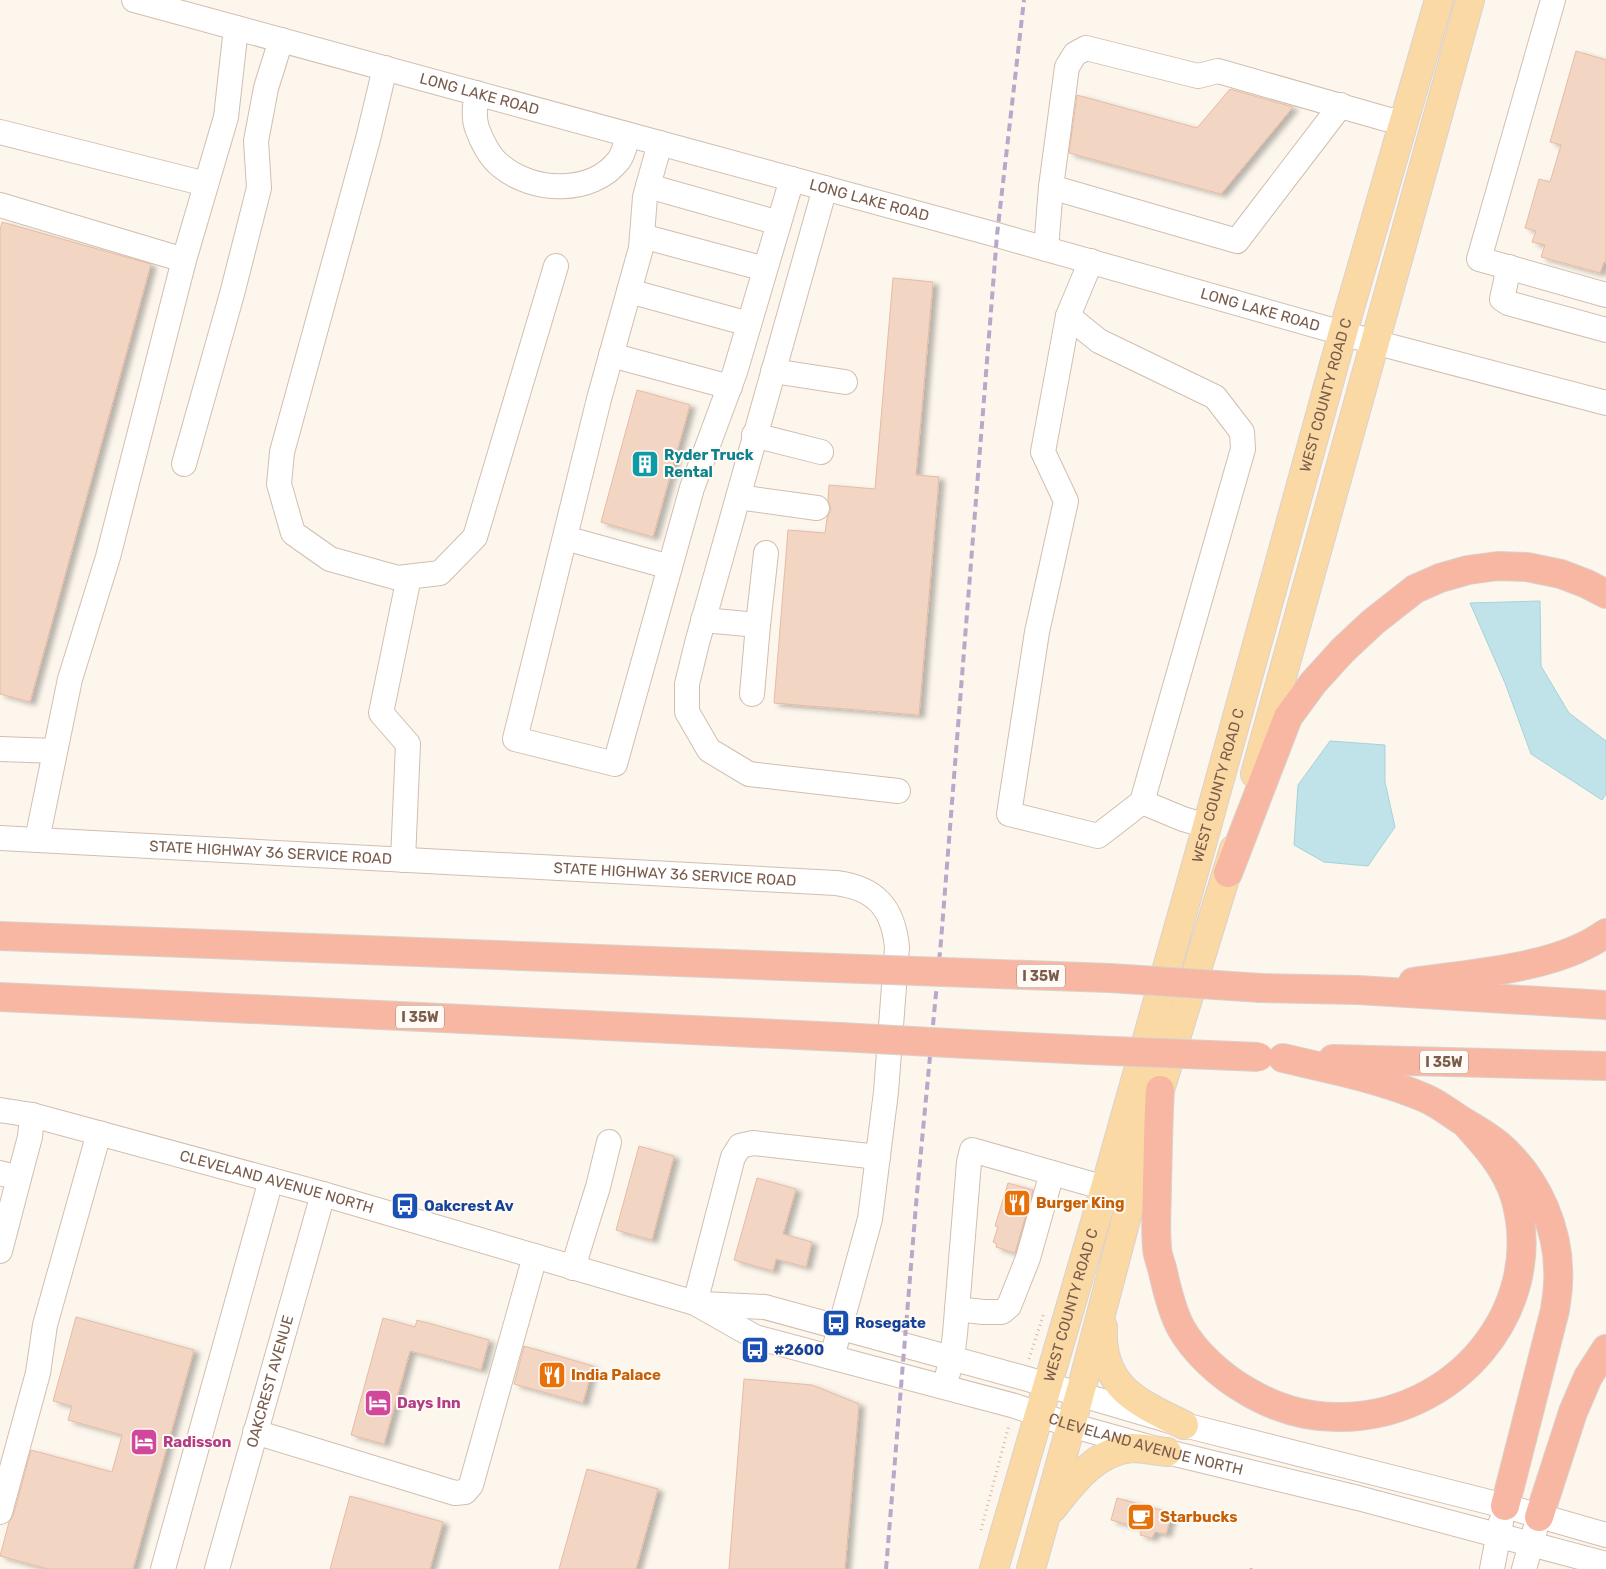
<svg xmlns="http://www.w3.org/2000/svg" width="1606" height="1569" font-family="Rubik,sans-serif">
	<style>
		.water { fill: #bfe3e8; stroke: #a5d3da }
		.building { fill: #f3d5c3; stroke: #e6bba3; filter: url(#shadow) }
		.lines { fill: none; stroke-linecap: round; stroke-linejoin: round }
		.minor-casing { stroke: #d1beb0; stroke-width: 26 }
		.major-casing { stroke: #dad1cd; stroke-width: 30 }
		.highway-casing { stroke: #dad1cd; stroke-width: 30 }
		.path { stroke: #d9b8a5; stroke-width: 3; stroke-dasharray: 1 4; stroke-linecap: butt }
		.minor { stroke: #fff; stroke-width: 24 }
		.major { stroke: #fbd9a5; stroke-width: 28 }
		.highway { stroke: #f7b7a3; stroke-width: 28 }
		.rail { stroke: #b9a8c9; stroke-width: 4; stroke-dasharray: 8 5; stroke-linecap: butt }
		.highway-bridge-casing { stroke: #dad1cd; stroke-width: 30; stroke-linecap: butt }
		.highway-bridge { stroke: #f7b7a3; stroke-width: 28 }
		.labels { text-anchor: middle; stroke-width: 4; stroke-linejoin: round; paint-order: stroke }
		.shield { fill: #fffaf3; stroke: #a28b7f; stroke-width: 1 }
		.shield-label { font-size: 14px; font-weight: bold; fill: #7a5c4d }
		.street-label { font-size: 15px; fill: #7a5c4d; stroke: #fffaf3 }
		.culture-label { font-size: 15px; font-weight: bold; fill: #0d838f; stroke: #fffaf3; text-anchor: start }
		.food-label { font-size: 15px; font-weight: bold; fill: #c56008; stroke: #fffaf3; text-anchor: start }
		.transit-label { font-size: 15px; font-weight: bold; fill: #164399; stroke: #fffaf3; text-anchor: start }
		.hotel-label { font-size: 15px; font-weight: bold; fill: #b23c85; stroke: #fffaf3; text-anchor: start }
	</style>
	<defs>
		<filter id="shadow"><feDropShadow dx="5.5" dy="3" stdDeviation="2.5" flood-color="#0004"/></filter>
	</defs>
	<rect width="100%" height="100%" fill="#fdf6ec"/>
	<path class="water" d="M1540,601L1541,666L1569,713L1606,741V794L1602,800L1531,754L1505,683L1470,603Z
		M1330,741L1385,745V782L1395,827L1368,866L1324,862L1294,845L1298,785Z"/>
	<path class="building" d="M1576,51L1606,60V263L1604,262L1600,273L1541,257L1545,245L1532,242L1536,231L1525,228L1539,179L1550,182L1561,145L1550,142Z
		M1230,89L1293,107L1221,194L1069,153L1077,95L1197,128Z
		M2,222L151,264L30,702L0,694V230Z
		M893,278L933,282L916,475L939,477L919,715L774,703L788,530L825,533L827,518L831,509L828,500L829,485L875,489Z
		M637,390L690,405L653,537L601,522Z
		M639,1146L674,1156L652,1240L616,1230Z
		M757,1178L796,1189L783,1234L812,1242L806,1267L776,1259L773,1271L734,1260Z
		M1008,1183L1033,1190L1015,1253L996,1247L997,1244L993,1242L998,1227L995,1226Z
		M76,1317L194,1350L133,1569H48L0,1556L9,1522L13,1516L31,1450L112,1472L122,1435L68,1420L72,1406L53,1401Z
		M383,1318L415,1327L417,1320L489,1340L481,1370L410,1351L384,1444L351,1435Z
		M524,1346L593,1366L583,1403L514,1384Z
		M744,1379L812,1385L859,1404L845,1569H729Z
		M587,1469L658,1489L636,1569H559Z
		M350,1496L443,1522L430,1569H330Z
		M1117,1498L1172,1513L1166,1534L1155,1532L1152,1538L1140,1535L1142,1528L1111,1520Z"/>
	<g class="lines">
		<g class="minor-casing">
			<g id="minor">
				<path id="s1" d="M134,0L997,235L1374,342L1606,403"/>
				<path d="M1553,0L1479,259L1606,295"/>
				<path d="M385,68L368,139L282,452L279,484L293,533L330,559L398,578L440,573L475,537L556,266"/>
				<path d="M477,93C475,104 473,117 477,128C481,140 490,158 501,166C533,193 592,195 619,160C624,153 626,142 628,135"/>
				<path d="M0,132L206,184"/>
				<path d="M660,143L645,197L641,248L599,399L515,739L615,764L692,488L735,372L792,179"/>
				<path d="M648,186L779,223"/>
				<path d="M1051,187L1237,241L1341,105"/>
				<path d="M825,188L697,643L687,684V712L709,750L749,774L898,791"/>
				<path d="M0,205L184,260"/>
				<path d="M642,236L765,269"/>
				<path d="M1046,249L1051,187L1067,67L1075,54L1086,48L1198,76L1218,71L1386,119L1404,122"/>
				<path d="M1091,261L1068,316L1043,452L1066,501L1037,632L1009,814L1098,836L1142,802L1183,819L1207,826"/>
				<path d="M1509,267L1502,299L1508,303L1606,330"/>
				<path d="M629,291L749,324"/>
				<path d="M1068,316L1099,341L1215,397L1242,432L1243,449L1142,802"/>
				<path d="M611,355L730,387"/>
				<path d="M773,371L845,382"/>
				<path d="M754,435L821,452"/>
				<path d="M184,464L232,294L259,188L256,141L266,88L281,40"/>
				<path d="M738,497L817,508"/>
				<path d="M565,538L670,567"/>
				<path d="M703,620L758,625L752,694"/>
				<path d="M758,625L766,553"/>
				<path d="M0,749L55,751"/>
				<path id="s2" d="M0,838L836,883C875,888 893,907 897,947L886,1092L870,1219L832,1357"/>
				<path d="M37,840L70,679L108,557L184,260L226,117L236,28"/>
				<path d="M403,860L408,744L381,713L409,577"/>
				<path id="s3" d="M0,1110L32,1115L323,1194L695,1303L755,1337L1015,1406L1070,1425L1167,1452L1358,1498L1606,1564"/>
				<path d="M0,1173L19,1178L30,1137L32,1115"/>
				<path d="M0,1251L19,1178"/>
				<path d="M573,1268L582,1238L598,1187L609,1142"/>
				<path d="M695,1303L733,1157L740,1146L753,1143L878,1157"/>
				<path d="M702,1304L765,1307L1024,1378L1184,1425L1505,1506L1606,1535"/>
				<path d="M957,1309L983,1312H1002L1009,1306L1028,1258L1052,1173"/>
				<path d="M948,1373L952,1358L955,1334L969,1162L972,1150L1105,1188"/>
				<path d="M255,1432L455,1493L465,1492L471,1485L535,1256"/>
				<path d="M0,1512L38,1373L45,1325L99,1133"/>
				<path d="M163,1569L271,1180"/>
				<path id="s4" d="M217,1569L323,1194"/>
				<path d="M1492,1569L1501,1522"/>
				<path d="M1524,1569L1535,1530"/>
			</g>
		</g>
		<g class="major-casing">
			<g id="major">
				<path d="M1255,774L1470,0"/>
				<path d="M1103,1327C1100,1387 1137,1402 1184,1425"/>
				<path d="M1052,1509C1073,1482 1096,1451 1132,1448C1143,1448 1156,1451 1167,1452"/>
				<path id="s5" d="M994,1569L1105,1188L1207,826L1343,332L1439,0"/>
				<path d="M1031,1569L1085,1375L1160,1090L1234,849"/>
			</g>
		</g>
		<g class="highway-casing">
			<path id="highway" d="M1228,873L1288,717L1313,683L1343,650L1373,622L1415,589L1440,578L1468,570L1498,566L1527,567L1561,574L1587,584L1606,594
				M0,936L835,968
				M971,973L1110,978
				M1413,982C1473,973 1557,969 1606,933
				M1261,988L1358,990L1606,1005
				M0,997L840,1037
				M967,1044L1089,1050
				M1283,1058C1330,1069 1381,1079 1425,1098C1439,1104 1451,1114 1464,1122C1476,1129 1488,1136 1499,1145C1538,1179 1561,1232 1558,1283C1558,1292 1556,1301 1555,1310L1505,1506
				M1333,1059L1606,1066
				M1160,1090C1158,1121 1158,1152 1157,1183C1157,1204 1155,1226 1157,1247C1157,1254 1160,1261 1162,1268C1166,1286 1172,1312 1181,1328C1195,1353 1221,1376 1245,1390C1273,1407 1304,1417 1337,1417C1452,1419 1548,1311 1515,1197C1506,1168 1486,1146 1466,1124
				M1539,1517L1573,1412L1588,1377L1606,1349"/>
		</g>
		<path class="path" d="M1029,1359L1044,1313
			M981,1530L1009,1425
			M1251,1569V1564"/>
		<use href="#minor" class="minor"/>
		<use href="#major" class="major"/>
		<use href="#highway" class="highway"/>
		<path class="rail" d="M886,1569L917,1193L941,941L997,235L1024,0"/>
		<g class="highway-bridge-casing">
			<path id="highway-bridge" d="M835,968L971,973
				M1110,978L1261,988
				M840,1037L967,1044
				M1089,1050L1259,1057"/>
		</g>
		<use href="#highway-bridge" class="highway-bridge"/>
	</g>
	<defs>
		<g id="building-square" transform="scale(1.4375)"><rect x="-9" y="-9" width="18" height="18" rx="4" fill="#0f9aa8" stroke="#fffaf3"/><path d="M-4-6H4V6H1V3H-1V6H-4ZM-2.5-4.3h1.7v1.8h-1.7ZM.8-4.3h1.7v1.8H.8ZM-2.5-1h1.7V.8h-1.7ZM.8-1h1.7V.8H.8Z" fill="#fff"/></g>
		<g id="restaurant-square" transform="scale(1.4375)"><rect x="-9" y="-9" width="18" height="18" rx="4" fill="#e8710a" stroke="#fffaf3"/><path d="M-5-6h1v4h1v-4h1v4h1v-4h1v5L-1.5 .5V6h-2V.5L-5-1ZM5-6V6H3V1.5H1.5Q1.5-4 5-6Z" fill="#fff"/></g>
		<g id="bus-square" transform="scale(1.4375)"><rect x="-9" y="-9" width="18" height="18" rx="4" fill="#1a4fb4" stroke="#fffaf3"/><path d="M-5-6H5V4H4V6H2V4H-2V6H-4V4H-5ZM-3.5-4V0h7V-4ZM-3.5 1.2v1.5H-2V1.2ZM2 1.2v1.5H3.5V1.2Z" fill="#fff"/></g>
		<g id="hotel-square" transform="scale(1.4375)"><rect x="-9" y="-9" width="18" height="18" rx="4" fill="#d1479c" stroke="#fffaf3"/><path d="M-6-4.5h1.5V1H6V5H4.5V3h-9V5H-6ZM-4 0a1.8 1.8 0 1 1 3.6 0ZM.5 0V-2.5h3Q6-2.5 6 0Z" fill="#fff"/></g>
		<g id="cafe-square" transform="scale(1.4375)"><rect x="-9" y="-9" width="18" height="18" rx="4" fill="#e8710a" stroke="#fffaf3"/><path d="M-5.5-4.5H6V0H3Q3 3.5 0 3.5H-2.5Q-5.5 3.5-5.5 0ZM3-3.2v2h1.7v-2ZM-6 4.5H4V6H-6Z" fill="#fff"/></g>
	</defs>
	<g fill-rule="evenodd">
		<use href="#building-square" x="645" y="464"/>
		<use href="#restaurant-square" x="1017" y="1203"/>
		<use href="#bus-square" x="405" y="1206"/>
		<use href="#bus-square" x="836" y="1323"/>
		<use href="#bus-square" x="755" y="1350"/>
		<use href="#restaurant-square" x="552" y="1375"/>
		<use href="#hotel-square" x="378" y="1403"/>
		<use href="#hotel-square" x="144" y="1442"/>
		<use href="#cafe-square" x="1141" y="1517"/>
	</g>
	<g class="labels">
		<g class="shield">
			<rect x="1017" y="964.5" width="48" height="23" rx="4"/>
			<rect x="396" y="1005.5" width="48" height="23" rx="4"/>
			<rect x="1420" y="1050.5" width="48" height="23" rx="4"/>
		</g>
		<g class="shield-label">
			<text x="1041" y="981">I 35W</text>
			<text x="420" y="1022">I 35W</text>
			<text x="1444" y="1067">I 35W</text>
		</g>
		<g class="street-label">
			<text dy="5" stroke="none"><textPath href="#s1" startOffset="358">LONG LAKE ROAD</textPath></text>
			<text dy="5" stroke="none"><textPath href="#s1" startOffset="762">LONG LAKE ROAD</textPath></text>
			<text dy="5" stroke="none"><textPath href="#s1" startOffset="1168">LONG LAKE ROAD</textPath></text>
			<text dy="5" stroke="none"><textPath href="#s5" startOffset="1220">WEST COUNTY ROAD C</textPath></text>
			<text dy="5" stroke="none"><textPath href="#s5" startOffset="815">WEST COUNTY ROAD C</textPath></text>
			<text dy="5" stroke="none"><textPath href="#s2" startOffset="271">STATE HIGHWAY 36 SERVICE ROAD</textPath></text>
			<text dy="5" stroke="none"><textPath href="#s2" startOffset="676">STATE HIGHWAY 36 SERVICE ROAD</textPath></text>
			<text dy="5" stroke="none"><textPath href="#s3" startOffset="286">CLEVELAND AVENUE NORTH</textPath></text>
			<text dy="5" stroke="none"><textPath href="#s5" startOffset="275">WEST COUNTY ROAD C</textPath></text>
			<text dy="5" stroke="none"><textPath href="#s4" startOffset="195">OAKCREST AVENUE</textPath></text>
			<text dy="5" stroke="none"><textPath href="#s3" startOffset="1196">CLEVELAND AVENUE NORTH</textPath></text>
		</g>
		<g class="culture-label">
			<text x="664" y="460">Ryder Truck<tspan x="664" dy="17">Rental</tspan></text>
		</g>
		<g class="food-label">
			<text x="1036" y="1208">Burger King</text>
			<text x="571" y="1380">India Palace</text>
			<text x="1160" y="1522">Starbucks</text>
		</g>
		<g class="transit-label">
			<text x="424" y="1211">Oakcrest Av</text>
			<text x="855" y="1328">Rosegate</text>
			<text x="774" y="1355">#2600</text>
		</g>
		<g class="hotel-label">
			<text x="397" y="1408">Days Inn</text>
			<text x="163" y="1447">Radisson</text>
		</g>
	</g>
</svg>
